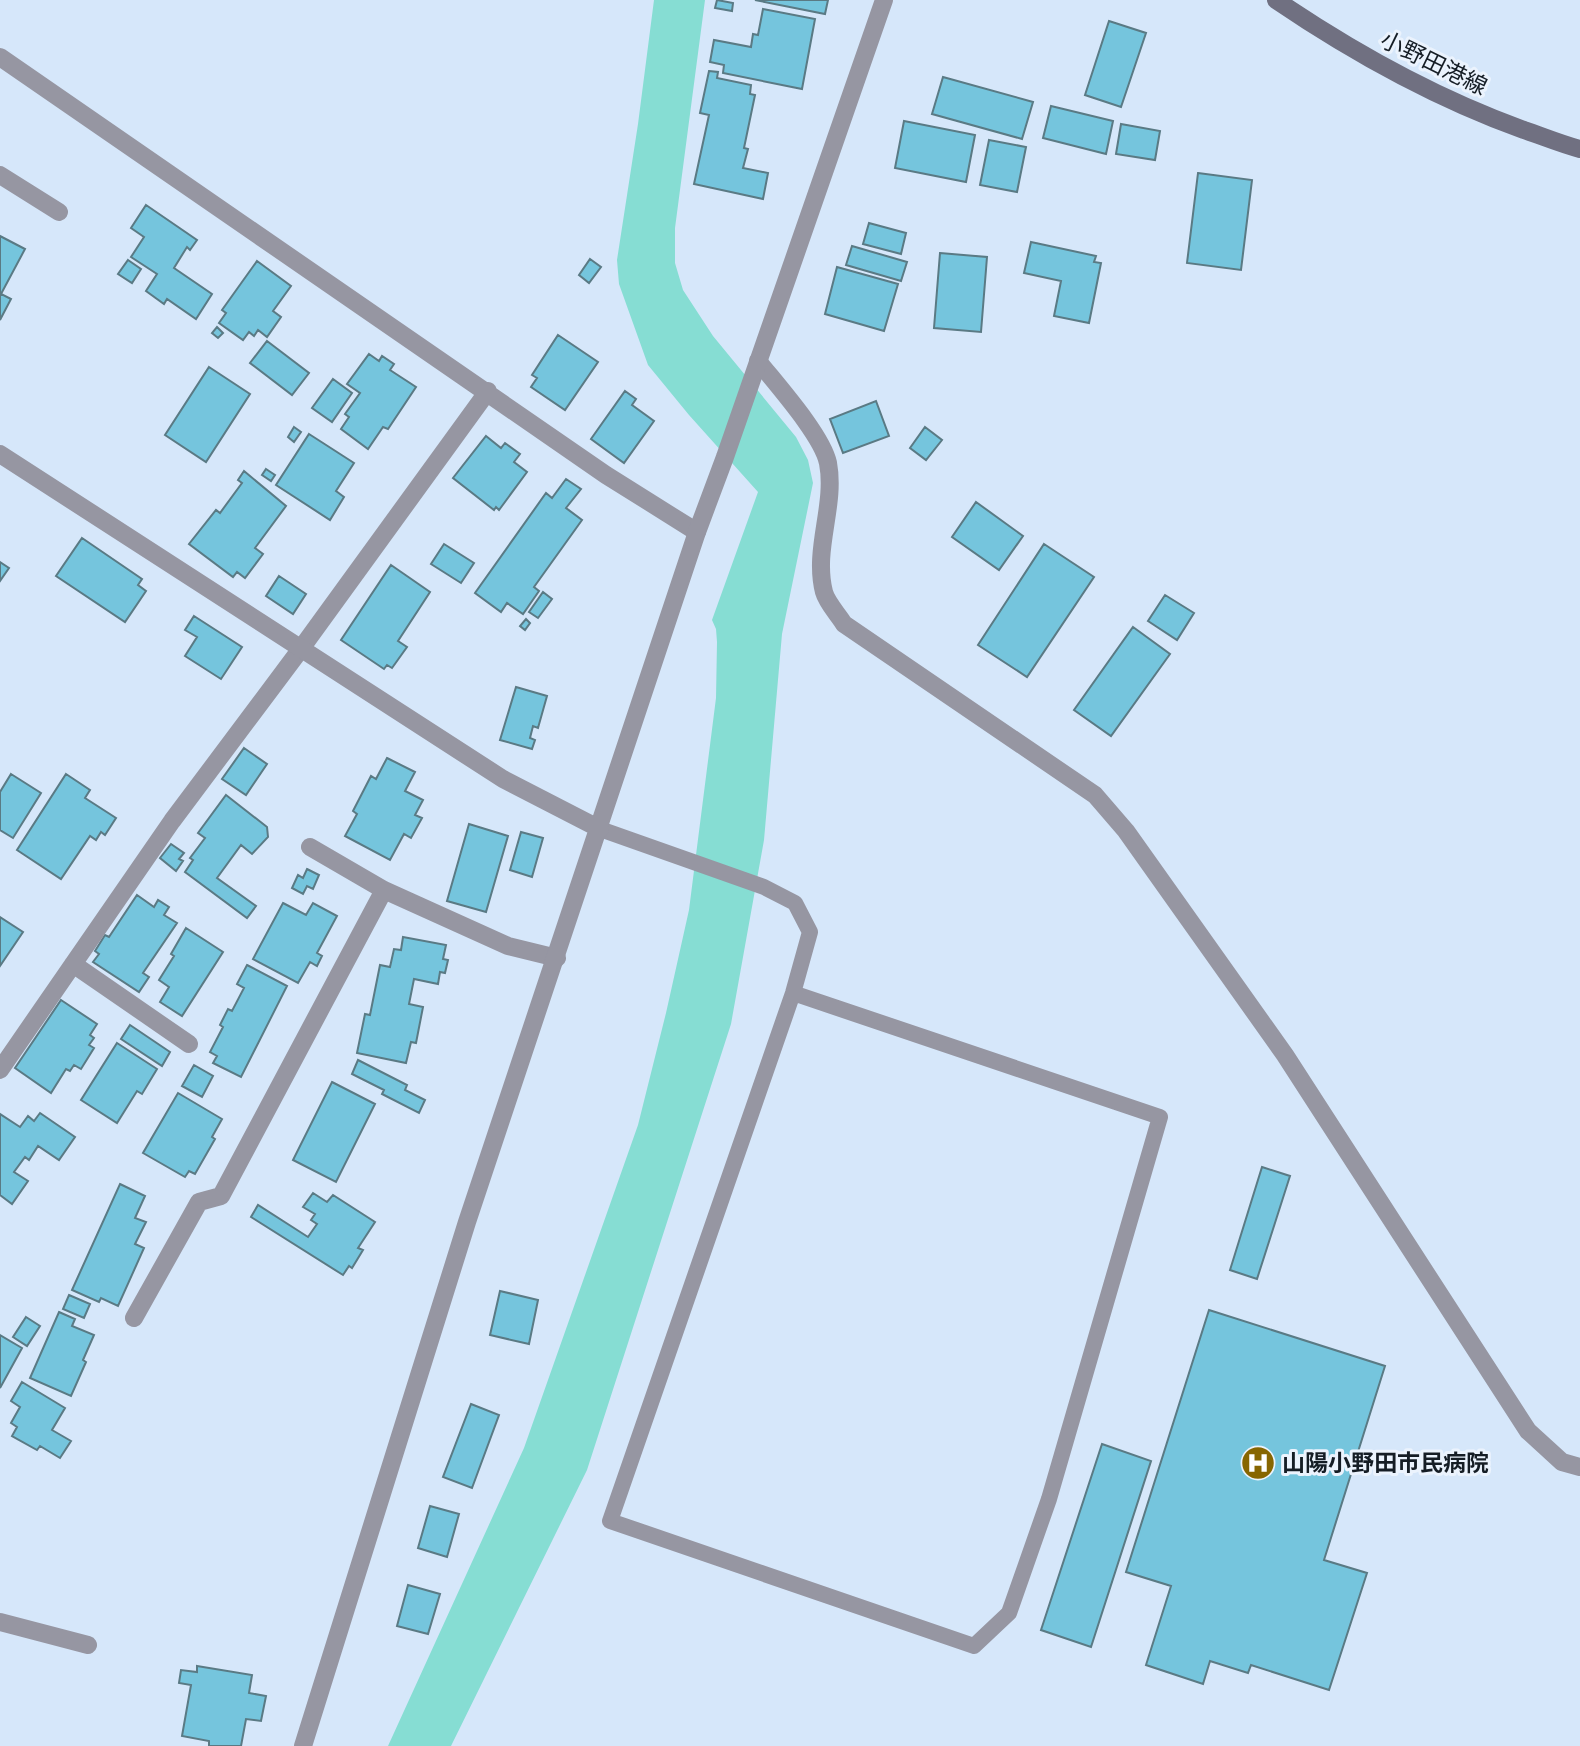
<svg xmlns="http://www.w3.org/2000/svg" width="1580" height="1746" font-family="'Fira Sans Condensed','Noto Sans JP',sans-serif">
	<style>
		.water { fill: #86ddd3 }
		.building { fill: #75c5dd; stroke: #5a7a84; stroke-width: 2 }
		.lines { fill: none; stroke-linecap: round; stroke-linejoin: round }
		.service { stroke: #9696a2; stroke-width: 16 }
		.minor { stroke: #9696a2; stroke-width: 18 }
		.tertiary { stroke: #9696a2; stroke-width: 18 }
		.secondary { stroke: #707081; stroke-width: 18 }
		.labels { text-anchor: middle; stroke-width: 6; stroke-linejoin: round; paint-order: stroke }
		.street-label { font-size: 23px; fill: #151d25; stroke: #ebf3fd }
		.poi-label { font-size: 23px; font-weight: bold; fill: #151d25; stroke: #ebf3fd; text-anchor: start }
	</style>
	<rect width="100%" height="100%" fill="#d6e7fa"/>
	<path class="water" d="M654,0H705L675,228V263L683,290L713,336L796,437L808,460L813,483L782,634L764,840L731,1024L587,1470L451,1746H388L524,1448L638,1125L666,1013L689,910L716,698L717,642L716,629L712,620L758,492L689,415L648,365L619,284L617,260L638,124Z"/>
	<path class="building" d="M717,0L733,3L732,11L715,8Z
		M755,0H828L825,14Z
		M763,9L815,19L802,89L723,73L724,65L710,62L714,40L751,47L753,34L758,35Z
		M1109,21L1146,33L1121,107L1085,95Z
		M709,71L718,72L717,78L751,85L750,94L755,95L744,148L748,149L743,168L768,173L763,199L694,184L709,115L700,113Z
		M943,77L1033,102L1022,139L932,114Z
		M1051,106L1113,121L1106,154L1043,138Z
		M904,121L975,135L966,182L895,168Z
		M1121,124L1160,131L1155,160L1116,154Z
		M989,140L1026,147L1017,192L980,185Z
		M1198,173L1252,180L1241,270L1187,263Z
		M146,205L197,240L190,250L187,247L174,268L212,294L196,319L167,299L164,304L146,291L157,274L131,257L144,237L131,228Z
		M869,223L906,233L901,254L863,244Z
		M0,236L25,249L1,294L11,299L0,320Z
		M1031,242L1096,256L1094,262L1101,263L1089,323L1054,316L1061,281L1024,273Z
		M852,246L907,262L901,281L846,265Z
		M940,253L987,257L981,332L934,328Z
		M590,259L601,267L589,283L579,275Z
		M128,260L141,269L132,283L118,274Z
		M257,261L291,286L273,311L281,317L267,337L258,330L254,336L249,332L243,340L219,323L226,313L222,310Z
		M837,267L898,284L884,331L825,314Z
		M217,327L223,333L218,338L212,333Z
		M558,335L598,362L565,410L531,387L537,378L532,375Z
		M267,341L309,373L292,395L250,363Z
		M369,354L379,361L382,356L394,364L390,370L416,387L388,429L383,427L368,449L341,429L349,417L345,414L360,393L347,384Z
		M209,367L250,394L206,462L165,435Z
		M333,379L352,393L332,422L312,408Z
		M625,391L636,399L632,405L654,421L624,463L591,439Z
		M876,401L889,436L843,453L830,419Z
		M294,427L301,432L294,442L288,437Z
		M925,427L942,440L926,460L910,448Z
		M309,434L354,463L336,491L344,497L330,520L276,485Z
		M486,436L501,448L505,443L520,454L514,462L527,472L499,510L496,507L494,510L453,478Z
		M266,469L275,475L271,481L262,475Z
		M244,471L286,506L255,548L263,554L245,578L237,572L233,577L189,544L216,510L220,513L242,483L238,480Z
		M566,479L581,489L566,508L582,520L534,587L539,591L523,614L507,603L501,612L475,593L546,493L552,498Z
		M976,502L1023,536L999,570L952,537Z
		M82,538L142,579L138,585L146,591L125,622L56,576Z
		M444,544L474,563L461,583L431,564Z
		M1044,544L1094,577L1027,677L978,645Z
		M0,562L9,568L0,581Z
		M391,565L430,592L398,641L407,647L392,668L387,665L384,669L341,640Z
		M279,576L306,594L293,614L266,596Z
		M543,592L552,599L538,618L529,612Z
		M1165,595L1194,613L1177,640L1148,621Z
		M194,616L242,647L221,679L185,656L197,637L185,630Z
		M526,619L530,623L525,630L520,626Z
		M1133,627L1170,654L1111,736L1074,710Z
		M516,687L547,696L538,728L533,726L530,738L535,740L532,749L500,740Z
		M244,748L267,764L246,795L222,779Z
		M387,758L415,772L405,791L423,800L415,815L422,818L411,838L404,834L390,860L345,836L357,814L353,811L371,776L376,779Z
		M11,774L41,793L13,838L0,830V792Z
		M66,774L90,790L85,798L116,818L105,835L101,832L96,840L90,836L61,879L17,850Z
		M226,795L267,827L268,837L252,854L241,845L217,878L256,906L247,918L185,872L193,860L190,858L205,838L198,833Z
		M469,824L508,836L486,912L447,901Z
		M521,832L543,838L532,877L510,870Z
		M171,844L184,853L179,859L183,861L176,871L160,858Z
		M307,869L319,875L313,889L307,886L303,894L292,888L298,875L303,878Z
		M137,895L154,907L158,900L169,907L164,915L177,923L143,973L149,977L139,992L93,962L99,954L95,951L105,935L109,937Z
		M283,903L306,915L313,903L337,916L317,953L322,956L317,966L310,962L298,983L253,959Z
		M0,917L23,932L0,966Z
		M186,928L223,952L182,1016L160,1002L169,987L159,980L174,956L171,954Z
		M403,937L446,945L443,959L448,960L445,973L440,972L438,984L414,979L409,1004L423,1007L416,1043L411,1042L406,1063L357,1053L365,1014L370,1015L380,965L390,967L394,949L401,950Z
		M247,965L287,986L241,1077L213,1063L217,1056L210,1052L223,1027L220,1025L228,1009L232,1011L244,988L237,984Z
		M61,1000L97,1024L90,1035L94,1038L89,1045L94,1048L81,1069L74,1065L70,1071L66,1069L51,1093L15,1068Z
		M130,1025L170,1052L162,1066L121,1039Z
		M117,1043L157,1069L142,1094L137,1091L117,1123L81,1100Z
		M358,1060L407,1085L405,1090L425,1100L419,1113L382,1094L384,1090L352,1074Z
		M194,1065L213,1076L202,1097L182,1086Z
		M332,1082L375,1104L336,1182L293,1160Z
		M178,1093L222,1119L212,1137L215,1139L195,1174L189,1171L185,1177L143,1153Z
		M40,1113L75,1137L59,1160L38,1146L29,1160L25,1157L14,1172L28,1181L12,1204L0,1195V1114L20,1127L28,1116L34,1121Z
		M1262,1167L1290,1176L1257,1279L1230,1270Z
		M120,1184L145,1196L135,1218L146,1222L135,1244L144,1248L118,1306L101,1298L99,1302L72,1290Z
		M313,1193L327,1202L333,1195L375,1222L358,1248L363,1250L352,1268L349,1266L343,1275L251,1217L258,1205L308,1237L317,1224L311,1220L315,1214L303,1207Z
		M500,1291L538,1300L529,1344L490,1335Z
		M69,1295L90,1304L84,1318L63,1309Z
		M1209,1310L1385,1366L1324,1560L1367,1573L1329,1690L1251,1665L1248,1673L1210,1661L1203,1684L1146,1665L1171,1586L1126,1572Z
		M59,1312L75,1319L72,1326L94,1335L83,1360L86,1362L71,1396L30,1378Z
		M26,1317L40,1326L27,1346L13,1337Z
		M0,1335L22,1348L0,1388Z
		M22,1382L65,1408L52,1430L71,1441L60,1458L40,1446L37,1450L12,1436L17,1427L11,1423L20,1407L11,1401Z
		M471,1404L499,1415L472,1488L443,1477Z
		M1102,1444L1151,1461L1091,1647L1041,1630Z
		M430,1506L459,1514L447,1557L418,1548Z
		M408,1585L440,1594L428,1634L397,1626Z
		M197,1666L252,1675L249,1693L266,1696L261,1721L246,1719L241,1746H209V1741L182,1736L191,1685L179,1683L181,1670L197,1672Z"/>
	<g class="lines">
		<path class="service" d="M600,829L764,887L795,903L810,932L793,993L610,1521L974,1646L1009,1613L1049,1499L1160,1117L793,993"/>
		<path class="minor" d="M0,57L606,475L697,532
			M0,175L59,212
			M758,361C777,385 822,435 828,463C836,506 813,549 824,592C827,603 838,614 844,624L1095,795L1126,831L1285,1055L1528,1431L1562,1462L1580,1467
			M310,847L384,890L508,946L557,958
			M73,964L189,1044
			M0,1070L172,821L300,650L488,391
			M134,1318L199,1202L221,1196L384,890
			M0,1622L88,1645"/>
		<path class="tertiary" d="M0,454L503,779L600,829
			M303,1746L467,1222L697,532L725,457L884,0"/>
		<path class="secondary" d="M1276,0C1354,53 1435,98 1524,130C1542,136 1561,144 1580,149"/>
	</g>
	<defs>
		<g id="hospital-disc" transform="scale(1.75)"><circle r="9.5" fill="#876601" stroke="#ebf3fd"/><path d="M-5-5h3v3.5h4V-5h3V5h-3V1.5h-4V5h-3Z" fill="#fff"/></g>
	</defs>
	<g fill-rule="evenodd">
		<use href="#hospital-disc" x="1258" y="1463"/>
	</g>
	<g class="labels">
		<g class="street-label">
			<text transform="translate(1434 63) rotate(26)" y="8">小野田港線</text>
		</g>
		<g class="poi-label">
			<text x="1282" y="1471">山陽小野田市民病院</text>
		</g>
	</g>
</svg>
